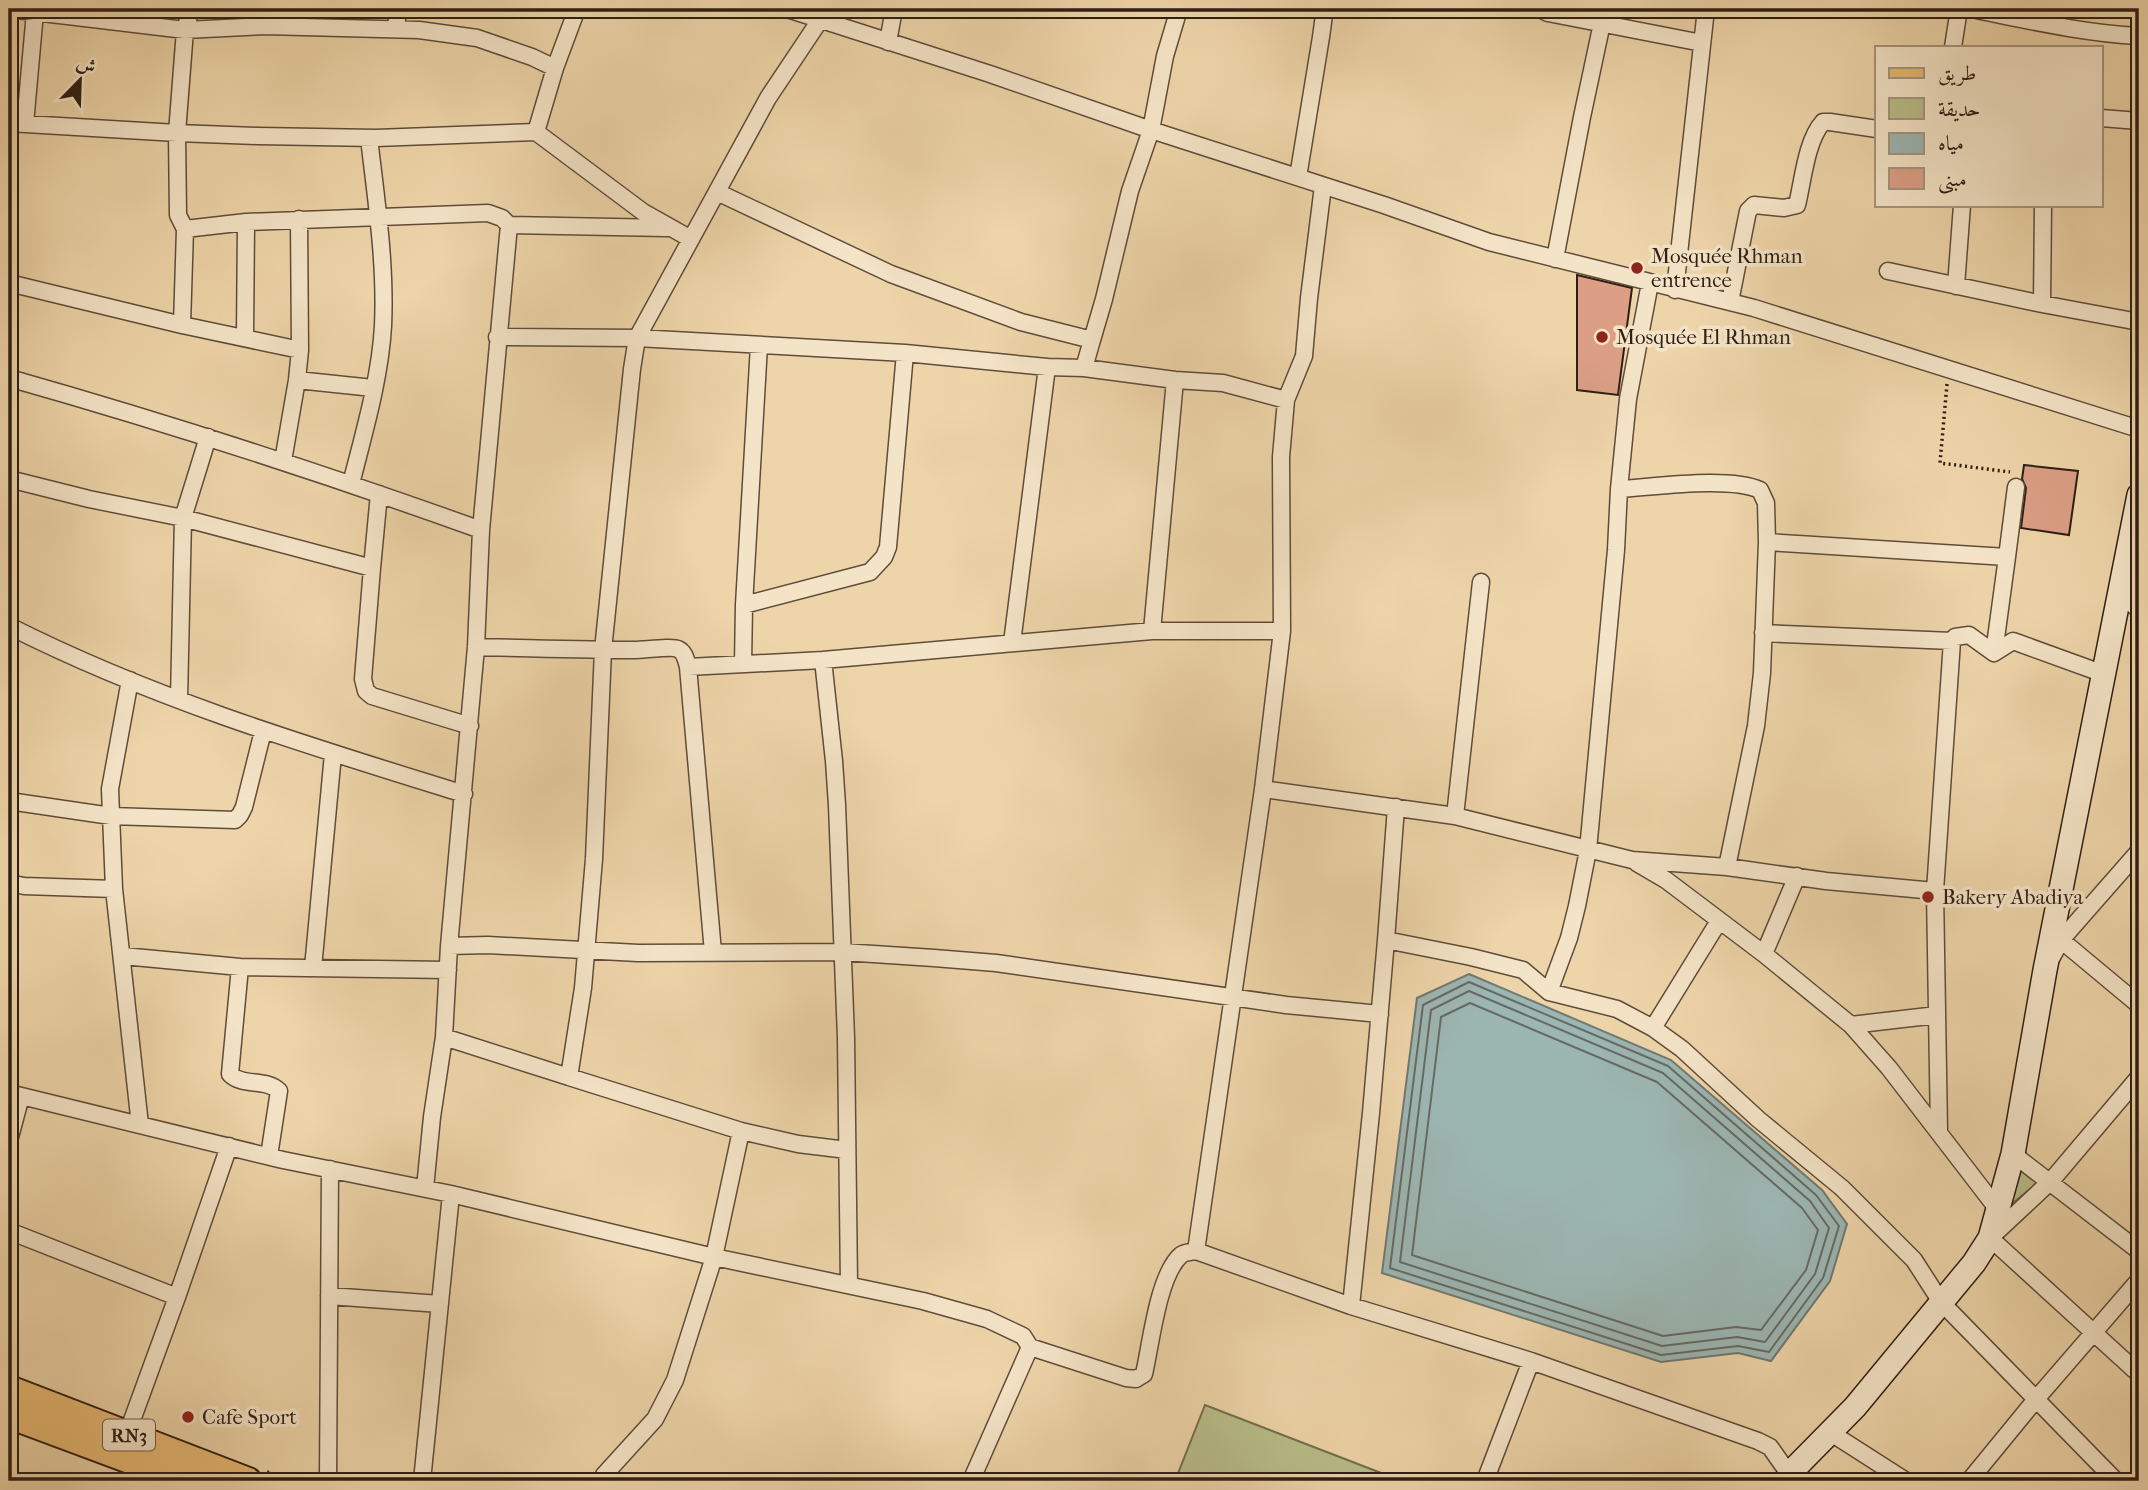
<svg xmlns="http://www.w3.org/2000/svg" width="2148" height="1490" font-family="'IM FELL French Canon',Amiri,serif">
	<style>
		.green { fill: #b8bd89; stroke: #746e4f; stroke-width: 2 }
		.water { fill: #9cb6b2; stroke: #707973; stroke-width: 2 }
		.lines { fill: none; stroke-linecap: round; stroke-linejoin: round }
		.shore { stroke: #666a64; stroke-width: 2 }
		.building { fill: #dc9f86; stroke: #2f1e15; stroke-width: 2 }
		.street-casing { stroke: #5f4c3a; stroke-width: 19 }
		.secondary-casing { stroke: #2f1e15; stroke-width: 26 }
		.primary-casing { stroke: #2f1e15; stroke-width: 30 }
		.path { stroke: #2f1e15; stroke-width: 3.5; stroke-dasharray: 2 3.5; stroke-linecap: butt }
		.street { stroke: #f4e4c7; stroke-width: 16 }
		.secondary { stroke: #f4e4c7; stroke-width: 23 }
		.primary { stroke: #e7ba74; stroke-width: 26 }
		.poi-dot { fill: #8f2418; stroke: #f4e4c7; stroke-width: 2.5 }
		.labels { text-anchor: middle; stroke-width: 7; stroke-linejoin: round; paint-order: stroke }
		.shield { fill: #f4e4c7; stroke: #6a594a; stroke-width: 2 }
		.shield-label { font-size: 19px; font-weight: bold; fill: #2f1e15 }
		.poi-label { font-size: 21px; fill: #2f1e15; stroke: #f4e4c7; text-anchor: start }
	</style>
	<rect width="100%" height="100%" fill="#eed5a9"/>
	<filter id="stains"><feTurbulence type="fractalNoise" baseFrequency=".00286" numOctaves="4"/><feColorMatrix values="0 0 0 0 .2 0 0 0 0 .09 0 0 0 0 .02 0 0 0 .5 -.17"/></filter>
	<radialGradient id="worn" r=".72"><stop offset=".6" stop-color="#630" stop-opacity="0"/><stop offset="1" stop-color="#630" stop-opacity=".3"/></radialGradient>
	<path class="green" d="M2013,1163L2040,1181L1997,1216Z
		M1205,1405L1402,1481H1175Z"/>
	<path class="water" d="M1469,974L1671,1060L1822,1190L1847,1224L1830,1281L1771,1361L1738,1353L1661,1362L1382,1273L1417,998Z"/>
	<g class="lines">
		<path class="shore" d="M1469,982L1668,1066L1816,1195L1839,1226L1823,1278L1769,1352L1738,1346L1661,1355L1390,1268L1423,1005Z
			M1469,991L1663,1073L1810,1201L1829,1228L1815,1274L1765,1342L1737,1337L1662,1346L1400,1262L1431,1010Z
			M1470,1003L1657,1082L1802,1208L1818,1230L1806,1270L1761,1330L1736,1327L1663,1336L1412,1255L1441,1017Z"/>
	</g>
	<path class="building" d="M1577,275L1632,288L1618,395L1577,390Z
		M2024,465L2078,471L2069,535L2021,528L2026,488L2022,479Z"/>
	<g class="lines">
		<g class="street-casing">
			<path id="street" d="M9,9L185,30L265,26L419,30L477,38L532,57L555,68L536,132
				M191,9L185,30L177,133L178,215L185,229L182,325L300,350L297,380L283,461
				M787,9L990,74L1151,130L1384,205L1489,242L1754,308L2139,429
				M1540,9L1548,13L1702,43
				M1971,9C2027,20 2082,33 2139,36
				M396,29L398,9
				M888,42L894,9
				M1953,47L1959,9
				M555,68L577,9
				M2101,118L2139,121
				M9,123L177,133L258,136L376,138L536,132L643,212L691,239
				M25,124L35,12
				M1298,177L1321,37L1324,15L1322,9
				M717,192L891,274L1021,322L1092,340L1084,368L1175,380L1223,383L1286,400L1281,457L1282,631
				M299,219L300,350
				M185,229L246,222L488,213L502,218L509,225L666,228
				M1555,259L1582,117L1605,9
				M1888,271L2042,304L2139,322
				M9,283L182,325
				M1956,286L1962,205
				M1675,290L1706,9
				M1730,302L1748,211L1754,205L1784,208L1797,205C1803,181 1806,141 1823,122H1830L1877,129
				M2042,304L2043,205
				M245,337L246,222
				M497,337L637,338L905,353L1047,367L1084,368
				M1092,340L1104,299L1130,191L1151,130L1165,56L1179,9
				M9,378C168,423 325,474 481,530
				M297,380L373,388
				M1286,400L1304,356L1309,298L1323,186
				M9,479L89,499L183,518L372,568L379,494
				M351,484C364,432 380,379 383,326C386,263 376,199 369,138
				M1619,489C1655,487 1729,476 1760,490L1766,503L1767,542L1762,673L1756,726L1727,867
				M1767,542L2007,557L1994,653
				M2007,557L2016,487
				M372,568L363,679L366,691L372,696L470,726
				M2119,593L2139,610
				M744,605L870,572L884,557L888,547L905,353
				M9,626C153,699 309,746 464,794
				M1152,631L1175,380
				M1763,633L1952,641
				M1012,643L1047,367
				M476,647C529,648 582,650 635,650C644,650 672,646 678,649C685,652 686,660 688,667L713,952
				M823,660L834,761L837,805L846,1038L849,1285
				M743,664L744,605L759,345
				M688,667L823,660L1152,631H1282L1263,789L1196,1251
				M179,699L183,518L208,437
				M1263,789L1455,816L1632,860L1727,867L1826,881L1935,891L1952,641L1955,637L1969,635L1994,653L2013,641L2104,674
				M9,801L111,816L235,820L240,815L244,807L263,731
				M1455,816L1481,582
				M1637,863L1666,880L1764,954L1851,1025L1889,1068L1999,1211
				M9,883L24,886L114,889L140,1125
				M114,889L110,789L130,680
				M1935,891L1939,1131
				M1386,940L1396,807
				M2061,940L2139,1005
				M449,946L488,945L638,953L843,952L934,958L996,963L1286,1005L1380,1014
				M1764,954L1797,876
				M123,956L240,967L448,970
				M2052,957L2061,940L2139,851
				M240,967L230,1074C243,1087 266,1078 279,1091L269,1156
				M313,968L333,754
				M1549,992L1569,938L1577,906L1588,850L1616,550L1619,489L1628,399L1650,283
				M1851,1025L1937,1015
				M1653,1028L1719,921
				M444,1037L569,1077L583,988L594,859L603,650L632,369L637,338L768,98L820,20
				M569,1077L741,1131L798,1144L847,1150
				M2139,1077L2051,1181L1990,1238L2139,1374
				M9,1093L283,1160L451,1194L714,1257L923,1301L987,1319L1023,1336L1030,1347L1126,1378L1136,1379L1144,1374C1151,1344 1158,1275 1181,1255C1185,1252 1191,1252 1196,1251L1351,1306L1531,1361L1758,1441L1770,1447L1789,1474
				M9,1141L21,1096
				M2013,1154L2139,1251
				M425,1188L432,1117L444,1037L449,946L476,647L481,530L509,225
				M9,1231L177,1297
				M329,1296L440,1304
				M1351,1306L1371,1113L1386,940L1471,957L1523,970L1549,992L1617,1009L1653,1028L1682,1049L1758,1119L1842,1188L1914,1260L1941,1302L2116,1481
				M1831,1433L1906,1481
				M127,1434L177,1297L229,1146
				M328,1481L330,1169
				M422,1481L451,1194
				M601,1481L604,1475L655,1419L675,1380L714,1257L741,1131
				M971,1481L1030,1347
				M1485,1481L1531,1361
				M1969,1481L2037,1398L2139,1280"/>
		</g>
		<g class="secondary-casing">
			<path id="secondary" d="M1789,1481V1474L1855,1407L1974,1263L1990,1238L2013,1154L2045,970L2139,495"/>
		</g>
		<g class="primary-casing">
			<path id="primary" d="M9,1389L248,1481
				M9,1415L186,1481"/>
		</g>
		<path class="path" d="M1947,384L1940,463L2010,472
			M267,1472L290,1481"/>
		<use href="#street" class="street"/>
		<use href="#secondary" class="secondary"/>
		<use href="#primary" class="primary"/>
	</g>
	<g class="poi-dot">
		<circle cx="1637" cy="268" r="7"/>
		<circle cx="1602" cy="337" r="7"/>
		<circle cx="1928" cy="897" r="7"/>
		<circle cx="188" cy="1417" r="7"/>
	</g>
	<g class="labels">
		<rect class="shield" x="103" y="1419.5" width="52" height="31" rx="5"/>
		<g class="shield-label">
			<text x="129" y="1442">RN3</text>
		</g>
		<g class="poi-label">
			<text x="1651" y="263">Mosquée Rhman<tspan x="1651" dy="24">entrence</tspan></text>
			<text x="1616" y="344">Mosquée El Rhman</text>
			<text x="1942" y="904">Bakery Abadiya</text>
			<text x="202" y="1424">Cafe Sport</text>
		</g>
	</g>
	<rect width="2148" height="1490" fill="none" stroke="#eed5a9" stroke-width="35"/>
	<rect x="10" y="10" width="2127" height="1469" fill="none" stroke="#2f1e15" stroke-width="3.5"/>
	<rect x="18" y="18" width="2113" height="1455" fill="none" stroke="#2f1e15" stroke-width="2"/>
	<rect x="1875" y="46" width="228" height="161" fill="#f4e4c7" stroke="#a59580" stroke-width="2"/>
	<rect x="1889" y="68" width="35" height="10" fill="#e7ba74" stroke="#a59580" stroke-width="2"/>
	<text x="1938" y="80" font-size="21" fill="#2f1e15">طريق</text>
	<rect x="1889" y="98" width="35" height="21" fill="#b8bd89" stroke="#a59580" stroke-width="2"/>
	<text x="1938" y="116" font-size="21" fill="#2f1e15">حديقة</text>
	<rect x="1889" y="133" width="35" height="21" fill="#9cb6b2" stroke="#a59580" stroke-width="2"/>
	<text x="1938" y="150" font-size="21" fill="#2f1e15">مياه</text>
	<rect x="1889" y="168" width="35" height="21" fill="#dc9f86" stroke="#a59580" stroke-width="2"/>
	<text x="1938" y="186" font-size="21" fill="#2f1e15">مبنى</text>
	<g transform="translate(80 80) rotate(23)" stroke="#f4e4c7" stroke-width="5" paint-order="stroke">
	<path d="M0-5L12 26L0 18L-12 26Z" fill="#2f1e15"/>
	<text y="-10" font-size="19" font-weight="bold" text-anchor="middle" fill="#2f1e15">ش</text>
	</g>
	<rect width="100%" height="100%" filter="url(#stains)"/>
	<rect width="100%" height="100%" fill="url(#worn)"/>
</svg>
